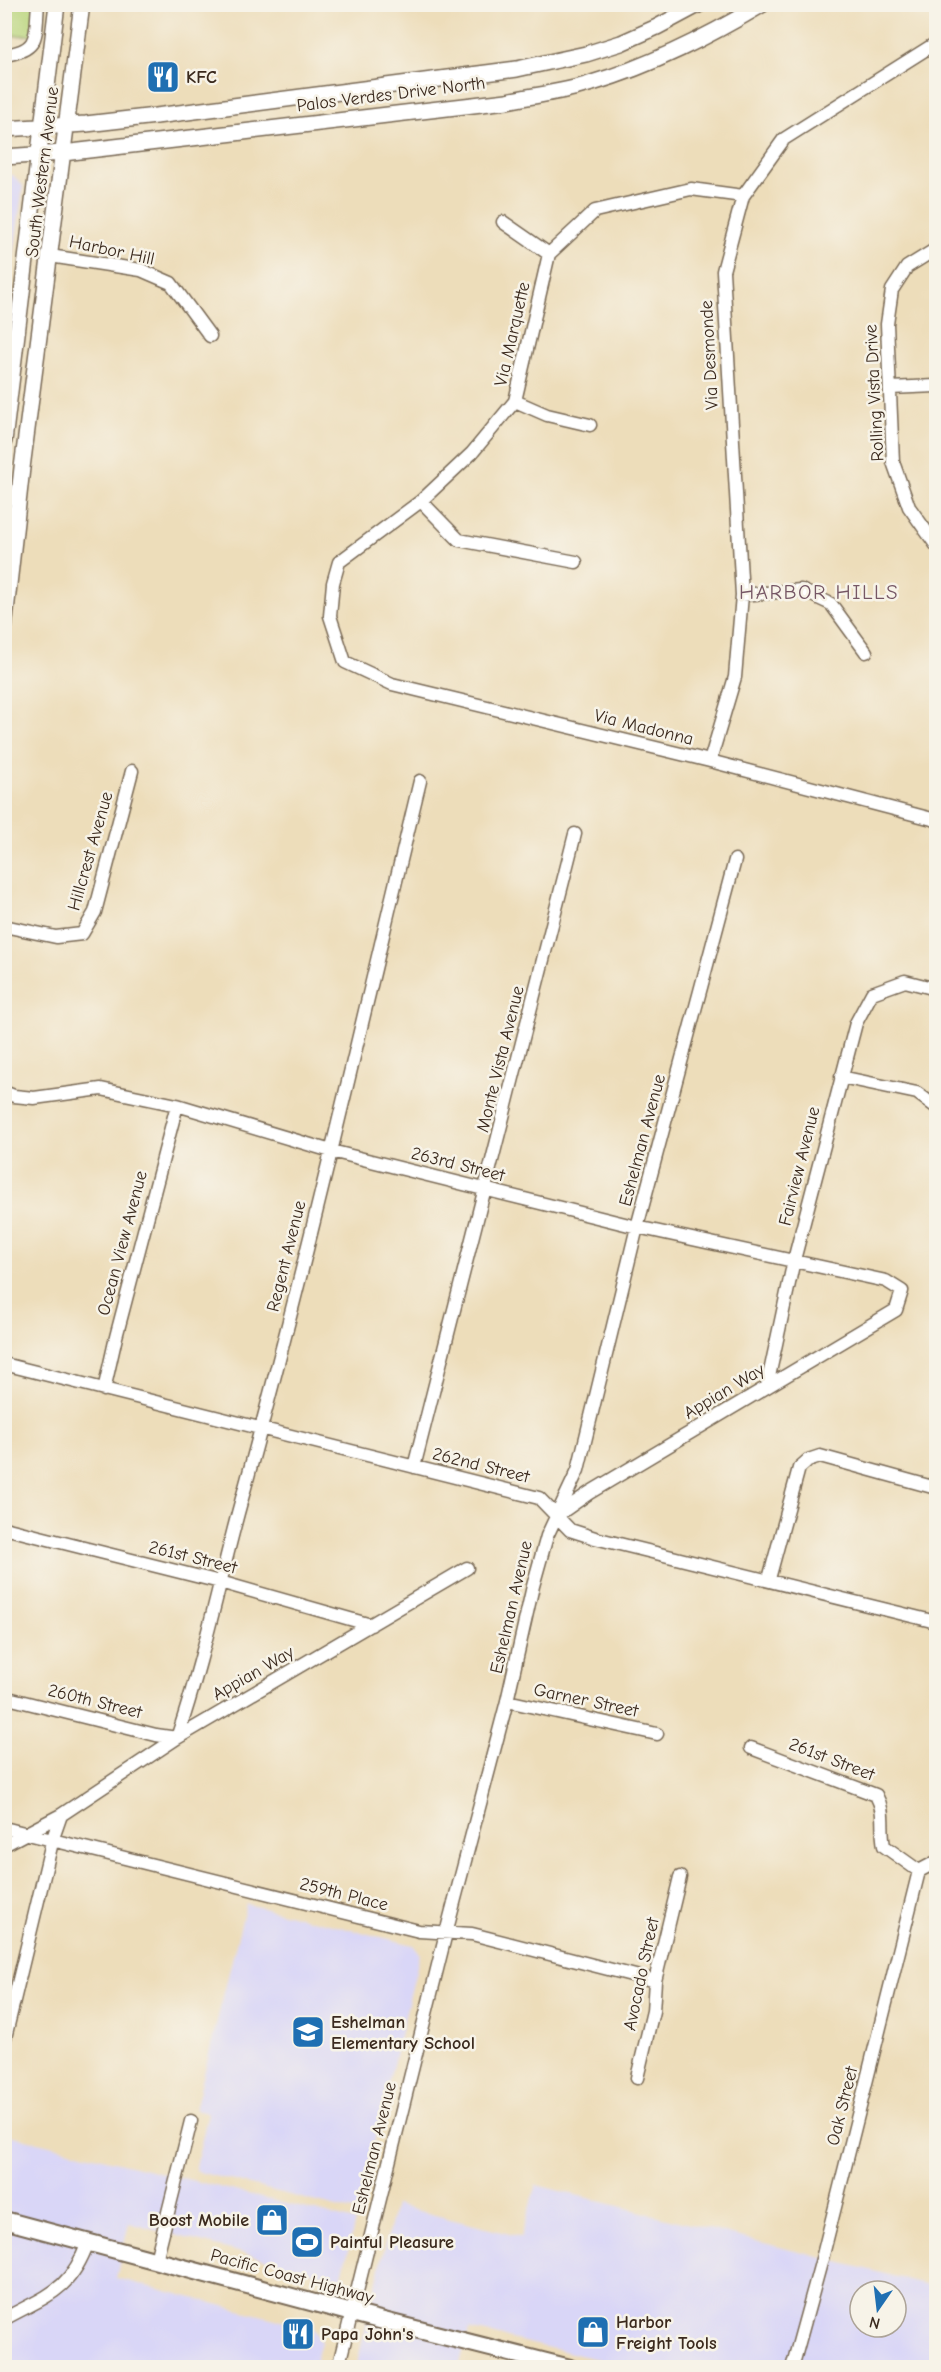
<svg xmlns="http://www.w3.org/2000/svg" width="941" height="2372" font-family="'Comic Neue',sans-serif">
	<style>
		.built { fill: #d9d6f7; fill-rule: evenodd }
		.green { fill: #b9d57b; stroke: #7a804c; stroke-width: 1.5 }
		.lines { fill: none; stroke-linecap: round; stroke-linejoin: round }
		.minor-casing { stroke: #796955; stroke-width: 15 }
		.major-casing { stroke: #796955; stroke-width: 18 }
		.highway-casing { stroke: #796955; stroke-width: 20 }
		.minor { stroke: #fff; stroke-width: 12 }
		.major { stroke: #fff; stroke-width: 15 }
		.highway { stroke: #fff; stroke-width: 16 }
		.labels { text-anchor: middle; stroke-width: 5; stroke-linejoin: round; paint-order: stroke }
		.poi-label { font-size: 18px; font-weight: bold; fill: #3b2a1e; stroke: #f7f3e8; text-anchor: start }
		.street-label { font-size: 18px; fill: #3b2a1e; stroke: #f7f3e8 }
		.quarter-label { font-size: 21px; letter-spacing: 1.5px; fill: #765765; stroke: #f7f3e8 }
	</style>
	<rect width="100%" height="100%" fill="#f7f3e8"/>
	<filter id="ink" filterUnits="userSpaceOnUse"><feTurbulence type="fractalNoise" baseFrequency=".0167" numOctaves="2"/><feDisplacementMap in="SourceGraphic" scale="12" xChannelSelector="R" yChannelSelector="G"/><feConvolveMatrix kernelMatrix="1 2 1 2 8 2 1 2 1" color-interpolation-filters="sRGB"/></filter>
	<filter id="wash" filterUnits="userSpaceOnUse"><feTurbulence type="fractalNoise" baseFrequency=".008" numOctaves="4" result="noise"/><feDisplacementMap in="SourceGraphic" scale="24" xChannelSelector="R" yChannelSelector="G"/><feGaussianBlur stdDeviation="1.35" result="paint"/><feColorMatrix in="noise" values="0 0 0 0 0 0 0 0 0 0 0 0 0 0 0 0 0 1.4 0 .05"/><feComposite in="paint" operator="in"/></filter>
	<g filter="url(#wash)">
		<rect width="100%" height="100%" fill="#edddba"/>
		<path class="built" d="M5,175H13L23,186L5,320Z
			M246,1904L413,1945L420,1954L357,2212L195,2171L208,2113L195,2110Z
			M5,2134L355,2221L341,2279L129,2223L116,2278L313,2329L321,2342L314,2367L5,2368Z
			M536,2185L936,2287V2367H631L469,2329L459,2367L356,2368L395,2205L521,2237ZM860,2291H896V2327H860Z"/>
		<path class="green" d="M5,5H37L34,35L5,36Z"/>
	</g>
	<g filter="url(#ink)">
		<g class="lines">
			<g class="minor-casing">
				<path id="minor" d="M4,55C41,50 35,35 38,4
					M743,196L691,189L595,211L549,254L515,401L472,453L421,501L339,562L333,583L330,616L345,662L392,684L710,761L936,820
					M503,222L549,254
					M936,249L907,267L892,290L887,324L893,462L909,507L936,545
					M50,256L141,270L171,283L210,336
					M890,388L936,386
					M515,401L547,415L590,425
					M4,495L19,498
					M421,501L459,540L576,562
					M742,595L801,590L831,604L866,652
					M710,761L735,677L742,595L723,271L743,196L784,139L936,43
					M4,926L56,937L82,934L95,912L132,771
					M841,1077L917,1093L936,1107
					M4,1092L14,1096L34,1098L101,1089L177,1105L331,1151L637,1227L886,1281L902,1291L896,1310L589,1493L559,1514
					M4,1364L539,1498L570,1530L595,1538L936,1622
					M767,1386L794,1260L856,1023L872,993L905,981L936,989
					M104,1390L116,1337L177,1105
					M414,1467L575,834
					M4,1528L220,1582L371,1625
					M769,1579L799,1468L808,1460L820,1456L936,1488
					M4,1697L156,1735L177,1738C202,1664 218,1588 238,1513C305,1271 361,1025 420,781
					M507,1701L657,1734
					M751,1748L876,1795C886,1813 880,1826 884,1846L919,1871
					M4,1828L419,1931L472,1934L655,1981
					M4,1845L61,1815L177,1738L467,1568
					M4,2042L53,1838L61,1815
					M637,2078L653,2011L655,1981L680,1877
					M156,2260L191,2121
					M4,2319C47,2295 70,2292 88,2242
					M338,2368L446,1933L507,1701L533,1586L547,1536L578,1470L637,1227L735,860
					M792,2368L822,2259L919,1871L936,1862"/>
			</g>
			<g class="major-casing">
				<path id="major" d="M4,129L86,124L156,116L517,69L586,54L621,43L657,27L700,4
					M4,157L63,153L507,101C535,95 565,92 592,83C653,65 709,36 763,4
					M4,441L57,4
					M4,629L22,468L82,4"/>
			</g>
			<g class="highway-casing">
				<path id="highway" d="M4,2220L352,2313L570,2368"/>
			</g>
			<use href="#minor" class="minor"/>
			<use href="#major" class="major"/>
			<use href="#highway" class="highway"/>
		</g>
	</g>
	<defs>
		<g id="restaurant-square" transform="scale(1.725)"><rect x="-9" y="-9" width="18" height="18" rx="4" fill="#1f6fb2" stroke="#f7f3e8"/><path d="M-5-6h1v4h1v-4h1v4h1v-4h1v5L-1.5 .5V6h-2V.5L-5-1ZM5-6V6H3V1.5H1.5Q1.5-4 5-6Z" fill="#fff"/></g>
		<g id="school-square" transform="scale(1.725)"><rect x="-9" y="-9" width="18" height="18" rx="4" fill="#1f6fb2" stroke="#f7f3e8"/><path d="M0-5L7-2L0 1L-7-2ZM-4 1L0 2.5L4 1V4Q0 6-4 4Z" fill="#fff"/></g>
		<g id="shop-square" transform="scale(1.725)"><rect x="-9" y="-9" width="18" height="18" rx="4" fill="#1f6fb2" stroke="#f7f3e8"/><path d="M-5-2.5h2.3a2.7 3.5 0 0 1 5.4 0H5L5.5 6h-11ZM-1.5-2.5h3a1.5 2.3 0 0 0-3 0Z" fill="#fff"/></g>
		<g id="stadium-square" transform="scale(1.725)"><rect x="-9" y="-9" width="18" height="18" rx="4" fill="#1f6fb2" stroke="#f7f3e8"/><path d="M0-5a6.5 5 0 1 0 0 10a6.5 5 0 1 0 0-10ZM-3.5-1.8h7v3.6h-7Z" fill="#fff"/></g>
	</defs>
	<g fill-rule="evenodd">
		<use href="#restaurant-square" x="163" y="77"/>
		<use href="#school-square" x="308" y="2032"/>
		<use href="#shop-square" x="272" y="2220"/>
		<use href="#stadium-square" x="307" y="2242"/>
		<use href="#shop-square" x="593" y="2332"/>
		<use href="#restaurant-square" x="298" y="2334"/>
	</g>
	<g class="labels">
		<g class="poi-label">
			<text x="186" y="83">KFC</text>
			<text x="331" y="2028">Eshelman<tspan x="331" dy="21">Elementary School</tspan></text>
			<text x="249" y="2226" text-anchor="end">Boost Mobile</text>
			<text x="330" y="2248">Painful Pleasure</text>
			<text x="616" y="2328">Harbor<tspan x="616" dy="21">Freight Tools</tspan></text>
			<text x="321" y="2340">Papa John's</text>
		</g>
		<g class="street-label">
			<text transform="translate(391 94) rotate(-7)" y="6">Palos Verdes Drive North</text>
			<text transform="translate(42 172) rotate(-83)" y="6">South Western Avenue</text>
			<text transform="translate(112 250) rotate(12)" y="6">Harbor Hill</text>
			<text transform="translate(512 334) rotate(-77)" y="6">Via Marquette</text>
			<text transform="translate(709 355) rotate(-93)" y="6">Via Desmonde</text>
			<text transform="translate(874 393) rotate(-93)" y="6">Rolling Vista Drive</text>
			<text transform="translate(644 727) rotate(14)" y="6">Via Madonna</text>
			<text transform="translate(90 851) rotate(-74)" y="6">Hillcrest Avenue</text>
			<text transform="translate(500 1059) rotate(-76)" y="6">Monte Vista Avenue</text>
			<text transform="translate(642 1140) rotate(-75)" y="6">Eshelman Avenue</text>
			<text transform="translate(458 1164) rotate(14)" y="6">263rd Street</text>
			<text transform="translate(799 1166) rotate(-76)" y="6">Fairview Avenue</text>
			<text transform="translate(122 1243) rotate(-75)" y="6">Ocean View Avenue</text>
			<text transform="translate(286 1256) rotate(-76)" y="6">Regent Avenue</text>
			<text transform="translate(724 1391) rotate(-31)" y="6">Appian Way</text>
			<text transform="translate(481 1465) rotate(14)" y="6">262nd Street</text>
			<text transform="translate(193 1557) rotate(14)" y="6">261st Street</text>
			<text transform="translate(511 1607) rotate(-77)" y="6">Eshelman Avenue</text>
			<text transform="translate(253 1673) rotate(-30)" y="6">Appian Way</text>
			<text transform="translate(586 1700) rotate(12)" y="6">Garner Street</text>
			<text transform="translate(95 1701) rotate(14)" y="6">260th Street</text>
			<text transform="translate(832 1759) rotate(21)" y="6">261st Street</text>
			<text transform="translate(344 1894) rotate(14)" y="6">259th Place</text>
			<text transform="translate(641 1974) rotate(-78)" y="6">Avocado Street</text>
			<text transform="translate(842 2106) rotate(-76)" y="6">Oak Street</text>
			<text transform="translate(374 2148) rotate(-76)" y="6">Eshelman Avenue</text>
			<text transform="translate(292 2276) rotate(15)" y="6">Pacific Coast Highway</text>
		</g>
		<g class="quarter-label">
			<text x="819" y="599">HARBOR HILLS</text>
		</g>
	</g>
	<rect width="941" height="2372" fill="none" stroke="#f7f3e8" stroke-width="24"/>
	<g transform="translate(878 2309) rotate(194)"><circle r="28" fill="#f7f3e8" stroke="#aca397" stroke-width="1.5"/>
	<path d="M0-4.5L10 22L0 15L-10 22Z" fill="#1f6fb2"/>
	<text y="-9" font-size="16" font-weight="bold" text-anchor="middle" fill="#3b2a1e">N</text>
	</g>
</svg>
